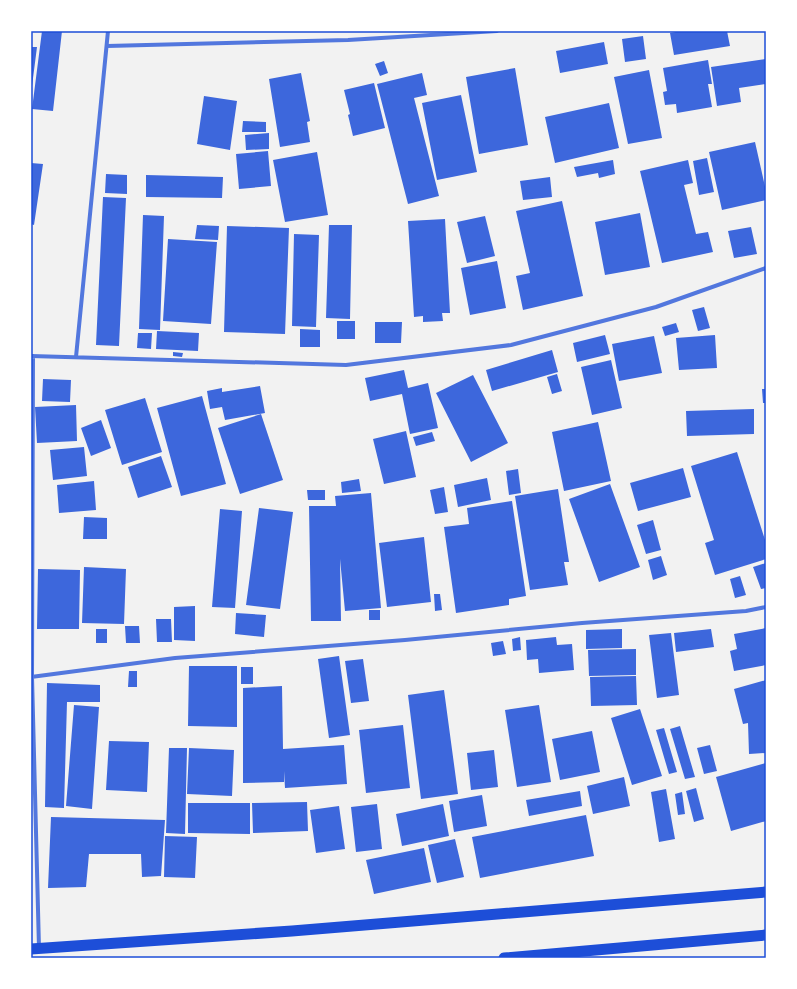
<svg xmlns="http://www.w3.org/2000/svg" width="797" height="989" font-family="Raleway,sans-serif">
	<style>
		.building { fill: #3d67dc }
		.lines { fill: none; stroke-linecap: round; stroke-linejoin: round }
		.minor { stroke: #5277de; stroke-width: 4 }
		.trunk { stroke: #1d4ed8; stroke-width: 11 }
		.neatline { fill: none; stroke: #1d4ed8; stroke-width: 1.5 }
	</style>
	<rect width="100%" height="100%" fill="#f2f2f2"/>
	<path class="building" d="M42,31H62L53,111L32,109Z
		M682,31H727L730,46L674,55L670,33Z
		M643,36L646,59L625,62L622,39Z
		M604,42L608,64L560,73L556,51Z
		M31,47H37L32,86H31Z
		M766,59V84L739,88L741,102L717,106L711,67Z
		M708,60L712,84H708L712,107L677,113L676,104L665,105L663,92L667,91L663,68Z
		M384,61L388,73L380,76L375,64Z
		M515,68L528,145L479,154L466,77Z
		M649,70L662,138L628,144L614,77Z
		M301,73L310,121L307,122L310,142L280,147L269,79Z
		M422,73L427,95L414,98L439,196L408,204L377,84Z
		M374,83L385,128L353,136L348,115L350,114L344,90Z
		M461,95L477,172L437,180L422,103Z
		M204,96L237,101L230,150L197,144Z
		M609,103L619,148L555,163L545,117Z
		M243,121L266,122V132H242Z
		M269,133V149L246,150L245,135Z
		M755,142L766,191V200L722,210L709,152Z
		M268,151L271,186L239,189L236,154Z
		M317,152L328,215L285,222L273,160Z
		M707,158L714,192L699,195L693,161Z
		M613,160L615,174L599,178L598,173L577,177L574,167Z
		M688,160L693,183L684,185L696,234L708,232L713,252L662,263L640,171Z
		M31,163L43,164L34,225L31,224Z
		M106,174L127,175V194L105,193Z
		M146,175L223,177L222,198L146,197Z
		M550,177L552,197L523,200L520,181Z
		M103,197L126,198L119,346L96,345Z
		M562,201L583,296L523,310L516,276L530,273L516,211Z
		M640,213L650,267L605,275L595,222Z
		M143,215L164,216L160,330L139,329Z
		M485,216L495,256L467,263L457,222Z
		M445,219L450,313H442L443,321L423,322V316L414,317L408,221Z
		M197,225L219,226L218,240L195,239Z
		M329,225H352L350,319L326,318Z
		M227,226L289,228L285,334L224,332Z
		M751,227L757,254L734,258L728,231Z
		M294,234L319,235L316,327L292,326Z
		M168,239L217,242L211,324L163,321Z
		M497,261L506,308L470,315L461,268Z
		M704,307L710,328L698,331L692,310Z
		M337,321H355V339H337Z
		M375,322H402L401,343H375Z
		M676,323L679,332L665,336L662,327Z
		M300,329L320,330V347H300Z
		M157,331L199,333L198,351L156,349Z
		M138,333H152L151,349L137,348Z
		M605,335L610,354L577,362L573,343Z
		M715,335L717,368L679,370L676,338Z
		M654,336L662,373L619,381L612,344Z
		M552,350L558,372L492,391L486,370Z
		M173,352L183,353L182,357L173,356Z
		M611,360L622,408L592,415L581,367Z
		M404,370L408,388L428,383L438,428L410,434L402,394L370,401L365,378Z
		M557,374L562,391L552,394L547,377Z
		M473,375L508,443L471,462L436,393Z
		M43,379L71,380L70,402L42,401Z
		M260,386L265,413L225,420L222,407L210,409L207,391L222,388V392Z
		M762,389H766V403H763Z
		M202,396L226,484L181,496L157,408Z
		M145,398L162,452L122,465L105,410Z
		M76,405L77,441L37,443L35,407Z
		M754,409V434L687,436L686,411Z
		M261,414L283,480L240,494L218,428Z
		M101,420L111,448L91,456L81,428Z
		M598,422L611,481L564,491L552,432Z
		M406,431L416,477L384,484L373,439Z
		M432,432L435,441L416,446L413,437Z
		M84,447L87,476L53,480L50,450Z
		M737,452L766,543V559L715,575L705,543L714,540L691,466Z
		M161,456L172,487L138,498L128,467Z
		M683,468L691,497L638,511L630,483Z
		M518,469L521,493L509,495L506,471Z
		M487,478L491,500L458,507L454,485Z
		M359,479L361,491L342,493L341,482Z
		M94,481L96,510L59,513L57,485Z
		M610,484L640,567L599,582L569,499Z
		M444,487L448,512L435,514L430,490Z
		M558,489L569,562H564L568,585L530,590L515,496Z
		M307,490H325V500H308Z
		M371,493L381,608L345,611L340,559L341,621H311L309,506H336L335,496Z
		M512,501L526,596L509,599V605L456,613L444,527L469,524L467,508Z
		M259,508L293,512L280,609L246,605Z
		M220,509L242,511L235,608L212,607Z
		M84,517L107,518V539H83Z
		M653,520L661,550L646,554L637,525Z
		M424,537L431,602L387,607L379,543Z
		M661,556L667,575L653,580L648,560Z
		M766,563V588L761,589L753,567Z
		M84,567L126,569L124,624L82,623Z
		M38,569L80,570L79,629H37Z
		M740,576L746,595L735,598L730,579Z
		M434,594H440L442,610L435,611Z
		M195,606V641L174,640V607Z
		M369,610H380V620H369Z
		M236,613L266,615L264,637L235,634Z
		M156,619H171L172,642H157Z
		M125,626H139L140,643H126Z
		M766,628V665L734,671L730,651L737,649L734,634Z
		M96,629H107V643H96Z
		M622,629V648L586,649V630Z
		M711,629L714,647L676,652L674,633Z
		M671,633L679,695L657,698L649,635Z
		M520,637L521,650L513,651L512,639Z
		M556,637L557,645L572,644L574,670L539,673L538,659L527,660L526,640Z
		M503,641L506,654L493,656L491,643Z
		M636,649V675L589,676L588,650Z
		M339,656L350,735L329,738L318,659Z
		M363,659L369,701L351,703L345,661Z
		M189,666H237V727L188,726Z
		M241,667H253V684H241Z
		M129,671H137V687H128Z
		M636,676L637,705L591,706L590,677Z
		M766,680V753L749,754L748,723L743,724L734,689Z
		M47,683L100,685V702H67L64,808L45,807Z
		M282,686L283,749L344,745L347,784L285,788L284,771V782L243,783V688Z
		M444,690L458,794L421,799L408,695Z
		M74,705L99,707L92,809L66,806Z
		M539,705L551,782L517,787L505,710Z
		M640,709L662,776L632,785L611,718Z
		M403,725L410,788L366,793L359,730Z
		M680,726L695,777L685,779L670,729Z
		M664,728L677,772L669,774L656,730Z
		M592,731L600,772L560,780L552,739Z
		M109,741L149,742L147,792L106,790Z
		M710,745L717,771L704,774L697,748Z
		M169,748H187L185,834L166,833Z
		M189,748L234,750L232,796L187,794Z
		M494,750L498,787L471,790L467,753Z
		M766,763V821L731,831L716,777Z
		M624,777L630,806L593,814L587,786Z
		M696,788L704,819L694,822L686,791Z
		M666,789L675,839L659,842L651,792Z
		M580,791L582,806L529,816L526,800Z
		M682,792L685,814L678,815L675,794Z
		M482,795L487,826L454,832L449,801Z
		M307,802L308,831L253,833L252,803Z
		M188,803H250V834L188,833Z
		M377,804L382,849L356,852L351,807Z
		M443,804L449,836L402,846L396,814Z
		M339,806L345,849L316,853L310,810Z
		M586,815L594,856L480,878L472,837Z
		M51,817L165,820L161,876L142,877L141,854H89L86,887L48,888Z
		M165,836L197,837L195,878L164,877Z
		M455,839L464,877L437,883L428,845Z
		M424,848L431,882L374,894L366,860Z"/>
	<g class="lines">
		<path class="minor" d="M107,46L348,40L497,31
			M31,356L346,365L511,345L656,307L766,268
			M33,356L32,677L39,948
			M76,357L108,31
			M31,677L175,658L405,640L582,623L746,611L766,607"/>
		<path class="trunk" d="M31,949L292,931L766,892
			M504,958L766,935"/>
	</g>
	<rect width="797" height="989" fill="none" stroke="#ffffff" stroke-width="64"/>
	<rect x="32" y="32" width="733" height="925" class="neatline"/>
</svg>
